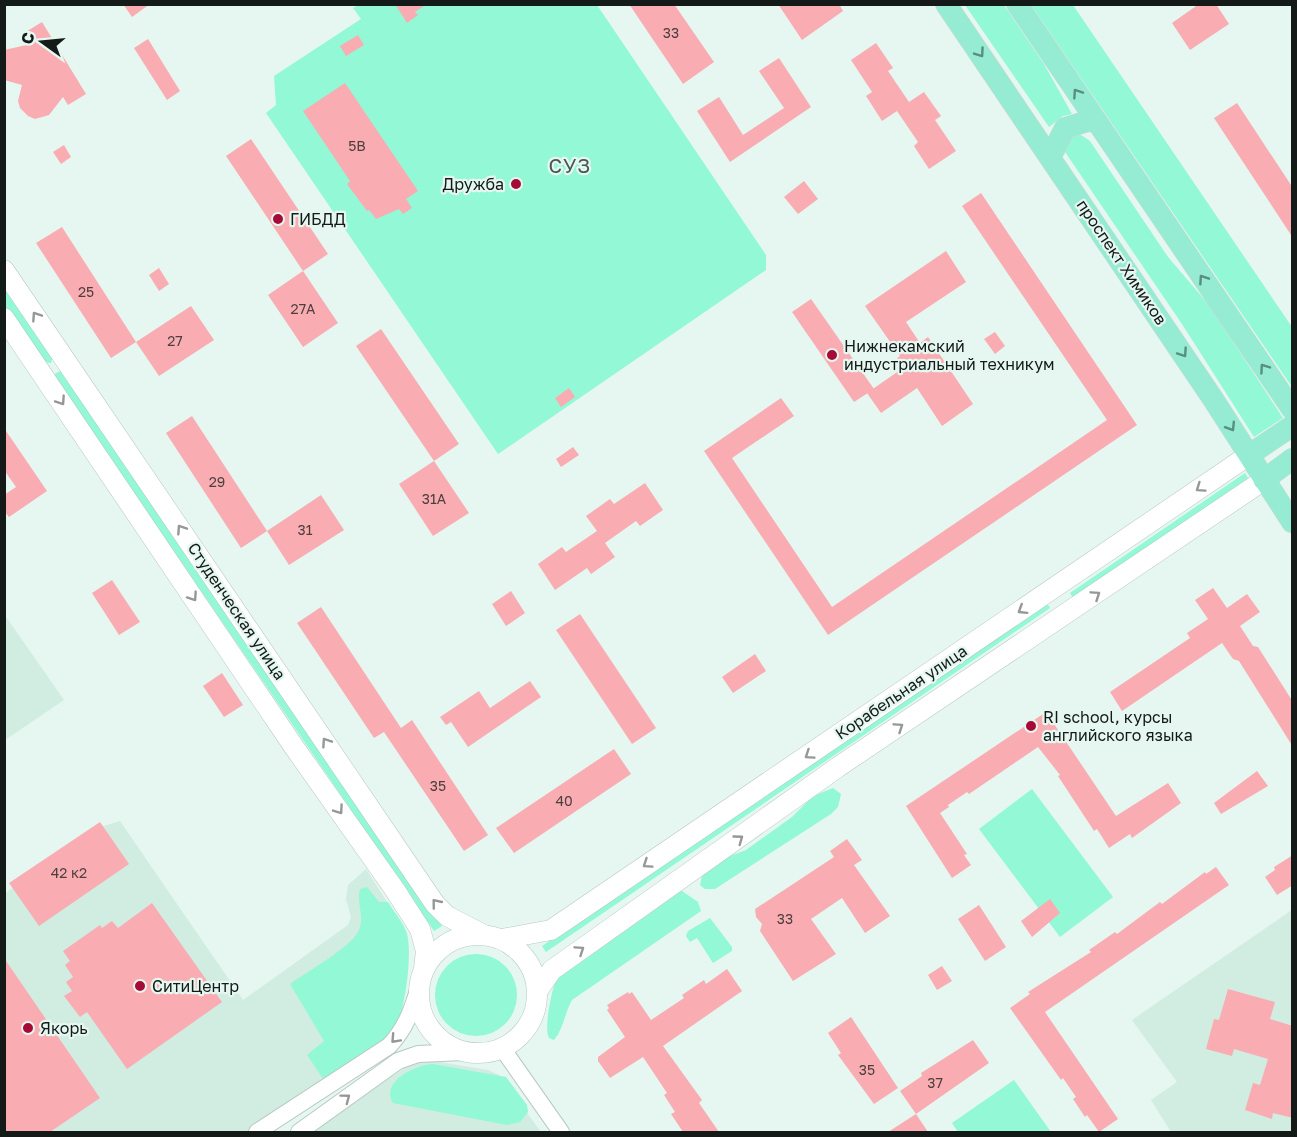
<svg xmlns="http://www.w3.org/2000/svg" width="1297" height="1137" font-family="'Golos Text',sans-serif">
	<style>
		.built { fill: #d1ece1 }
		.green { fill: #92f8d5 }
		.building { fill: #f9adb2 }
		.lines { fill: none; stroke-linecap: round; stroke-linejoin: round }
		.tertiary-casing { stroke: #b7c9c2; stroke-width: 18 }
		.secondary-casing { stroke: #b7c9c2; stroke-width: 21 }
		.primary-casing { stroke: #d5d6d5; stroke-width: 22 }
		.tertiary { stroke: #fff; stroke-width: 16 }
		.secondary { stroke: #fff; stroke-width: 20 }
		.primary { stroke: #95ecd2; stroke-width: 21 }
		.oneway { stroke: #5a8e7e }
		.oneway2 { stroke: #959897 }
		.poi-dot { fill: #a60b38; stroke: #e5f7f0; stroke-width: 2 }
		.labels { text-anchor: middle; stroke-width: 4.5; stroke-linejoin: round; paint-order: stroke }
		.number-label { font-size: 14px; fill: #4c3f3e }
		.poi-label { font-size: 16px; fill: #131a17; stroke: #e5f7f0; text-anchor: start }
		.street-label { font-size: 16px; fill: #131a17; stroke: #e5f7f0 }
		.quarter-label { font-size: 20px; letter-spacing: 1.5px; fill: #475751; stroke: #e5f7f0 }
	</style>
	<rect width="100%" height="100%" fill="#e5f7f0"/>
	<path class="built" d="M4,614L64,700L5,740H4Z
		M120,821L243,1000L348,925L351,917L346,899L348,885L366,869L407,933L409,954L397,1028L254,1132H5L4,894L97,828Z
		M1292,910V1132H1171L1151,1100L1177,1082L1132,1020Z
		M433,1061L488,1070L499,1075L541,1132H309L405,1068L422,1062Z"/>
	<path class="green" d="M359,5H597L766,255V270L498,454L266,113L276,105L274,76L361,19L353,8Z
		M965,5H1004L1044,64L1072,114L1063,116L1049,127Z
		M1031,5H1073L1292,327V387Z
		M1078,133L1090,141L1168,257L1209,305L1283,418L1254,437L1182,324L1061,146L1066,139Z
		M4,285L53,357L51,363L43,362L5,306Z
		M62,370L442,926L434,931L53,375Z
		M1245,473L1248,478L1073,598L1070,593Z
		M1046,602L1050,608L546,952L542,946Z
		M833,788L841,794L838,807L831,814L715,889H705L700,885L702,876L719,860L746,850L792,817L813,796Z
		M1032,789L1113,897L1060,937L979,829Z
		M367,887L379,902H388C394,912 404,923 407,934C413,957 404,1025 388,1042C378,1054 340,1071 324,1080L307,1055L324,1041L290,984C305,973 353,946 359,930C365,916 356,903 360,889Z
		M682,891L698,902L701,911L572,1000C565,1012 563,1030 554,1040L549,1038C543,1027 553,986 558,973L672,892Z
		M710,918L732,947V951L713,963L697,938L690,942L686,936L688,931Z
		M435 995a41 41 0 1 1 82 0a41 41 0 1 1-82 0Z
		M433,1064L506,1077L527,1105L528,1112L520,1122L507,1125L393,1103C380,1081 416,1065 433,1064Z
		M1014,1080L1051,1132H958L952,1123Z"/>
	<path class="building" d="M123,4H150L132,17Z
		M395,4H427L415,12L418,15L407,23Z
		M629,4H674L714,62L683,84Z
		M778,4H839L843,11L802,40Z
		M1199,4H1216L1229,24L1190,50L1172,23Z
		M42,22L86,94L68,105L63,97L49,115L35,119L28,116L20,108L18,101L22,85L4,80V50L31,44L24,33Z
		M358,35L364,45L346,56L340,46Z
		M148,39L180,91L167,100L134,48Z
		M876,43L893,68L888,71L909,102L924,92L941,116L935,120L956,151L929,169L914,146L918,142L897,111L882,121L866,96L872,92L851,60Z
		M779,58L811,107L730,162L697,111L719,97L743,135L784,108L759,71Z
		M345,83L418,191L406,199L412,208L403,214L399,209L376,219L369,210L367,211L347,184L350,181L303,111Z
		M1237,103L1293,188V238L1214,118Z
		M251,139L328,254L303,271L226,156Z
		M64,145L71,157L61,164L53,152Z
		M804,181L818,199L798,214L784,197Z
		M981,193L1137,425L828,635L704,451L781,398L794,416L732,458L832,607L1107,420L962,206Z
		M62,227L136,342L111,358L36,243Z
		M946,251L966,282L906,322L920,343L928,337L973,404L942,426L917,388L881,413L867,393L903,368L897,358L900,356L865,306Z
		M159,268L169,284L159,291L149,275Z
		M303,271L338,323L303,347L268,295Z
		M811,299L874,389L854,402L792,312Z
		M191,306L214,340L159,376L136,342Z
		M381,329L459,444L434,461L356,346Z
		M995,332L1005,346L995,354L984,339Z
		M569,388L575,397L561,407L555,398Z
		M192,416L267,531L241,548L166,433Z
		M4,428L47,491L9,517L4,511V495L16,487L4,470Z
		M573,447L579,455L561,467L556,459Z
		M434,461L469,513L433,536L399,484Z
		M645,483L663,510L640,526L636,521L605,543L615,557L591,574L587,568L555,590L538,564L562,547L566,552L597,531L586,516L610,499L614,504Z
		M321,495L344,530L289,565L267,531Z
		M112,580L140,622L119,635L92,593Z
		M1213,588L1227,608L1247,594L1260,612L1240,626L1253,646L1258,647L1293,702V747L1239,661L1233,659L1222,643L1122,711L1110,692L1190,638L1187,633L1208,619L1195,600Z
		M511,591L525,613L506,626L492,604Z
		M321,607L401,728L412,720L488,835L464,851L384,732L374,738L297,623Z
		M580,614L656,728L632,744L556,630Z
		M755,654L766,671L733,693L722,677Z
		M222,673L243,705L224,717L203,686Z
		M530,681L541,697L468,747L451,722L446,725L440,717L479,691L490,708Z
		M1046,712L1116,816L1168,783L1181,803L1132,838L1130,834L1109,848L1097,829L1094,831L1058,776L1060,775L1038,747L969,794L967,792L948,805L949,807L940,813L967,854L964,855L971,865L952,878L906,806Z
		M614,749L631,774L514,853L496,828Z
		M1257,771L1268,786L1221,814L1214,803Z
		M100,822L129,864L39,926L9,883Z
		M847,839L862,860L854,865L890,916L865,933L842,898L811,919L836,954L793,981L760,931L762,924L756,917L755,909L834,857L830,851Z
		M1293,855V885L1277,895L1265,877L1275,870L1274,867Z
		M1216,867L1229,885L1045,1012L1118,1119L1099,1132L1087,1115L1085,1117L1073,1099L1076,1097L1063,1078L1061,1080L1010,1008L1030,994L1028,992L1091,952L1089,950L1115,932L1117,934L1160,902L1162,904L1205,872L1206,874Z
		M1050,899L1060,913L1032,937L1021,921Z
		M152,903L222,1002L127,1069L87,1012L80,1017L64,996L72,991L66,982L73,977L65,965L70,961L63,951L100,925L102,928L112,921L118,928Z
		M979,905L1006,947L985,961L958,919Z
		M4,958L100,1098L50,1132H4Z
		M942,966L952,981L937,990L928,975Z
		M727,969L742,991L663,1046L702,1100L699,1103L719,1132H683L671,1114L675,1112L664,1095L667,1093L643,1057L610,1078L598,1061V1057L625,1037L607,1010L609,1008L607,1005L628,992L629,994L632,992L651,1020L684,998L682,995L704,980L706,984Z
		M1228,989L1275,1002L1270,1019L1293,1026V1118L1273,1113L1272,1119L1245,1110L1253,1083L1260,1085L1268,1059L1234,1049L1232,1056L1206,1049L1214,1019L1219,1020Z
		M851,1017L898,1088L874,1104L838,1055L841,1053L828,1033Z
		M973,1040L989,1063L916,1114L900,1091L922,1076L921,1073Z
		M916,1114L928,1132H888Z"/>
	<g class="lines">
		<g class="tertiary-casing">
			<path id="tertiary" d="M502,1048L561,1132
				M257,1132L389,1046C406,1028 412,1010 419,987
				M299,1132L398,1061L418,1054L464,1052"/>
		</g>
		<g class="secondary-casing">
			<path id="secondary" d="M4,270L435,904L447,916L484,935
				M4,318L294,747L395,890L420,929L426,951L424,969
				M419 994a59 59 0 1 1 118 0a59 59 0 1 1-118 0Z
				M502,939L551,930L1249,455
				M538,990L552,970L838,767L1264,480"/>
		</g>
		<g class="primary-casing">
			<path id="primary" d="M946,4L1213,399L1292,522
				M1017,4L1292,409
				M1051,156L1065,128L1088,121L1097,122
				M1249,455L1292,426
				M1264,480L1292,459"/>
		</g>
		<use href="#tertiary" class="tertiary"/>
		<use href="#secondary" class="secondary"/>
		<use href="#primary" class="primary"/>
	</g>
	<defs><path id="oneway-chevron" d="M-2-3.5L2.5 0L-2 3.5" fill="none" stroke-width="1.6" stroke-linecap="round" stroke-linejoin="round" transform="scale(1.5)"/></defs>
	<g class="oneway">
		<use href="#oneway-chevron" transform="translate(980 53) rotate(55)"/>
		<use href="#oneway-chevron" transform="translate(1077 93) rotate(-124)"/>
		<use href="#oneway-chevron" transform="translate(1203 279) rotate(-124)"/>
		<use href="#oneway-chevron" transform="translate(1183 353) rotate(56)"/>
		<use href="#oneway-chevron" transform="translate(1264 368) rotate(-125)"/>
		<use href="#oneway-chevron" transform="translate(1231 427) rotate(58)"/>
	</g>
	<g class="oneway2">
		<use href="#oneway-chevron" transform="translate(36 316) rotate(-124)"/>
		<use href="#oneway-chevron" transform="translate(61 401) rotate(56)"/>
		<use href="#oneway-chevron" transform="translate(1200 488) rotate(145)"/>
		<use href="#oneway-chevron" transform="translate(181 529) rotate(-124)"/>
		<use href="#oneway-chevron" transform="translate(1096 595) rotate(-34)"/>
		<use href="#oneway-chevron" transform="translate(193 597) rotate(56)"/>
		<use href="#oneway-chevron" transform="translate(1022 610) rotate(148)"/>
		<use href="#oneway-chevron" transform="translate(899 727) rotate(-34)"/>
		<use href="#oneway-chevron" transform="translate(326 742) rotate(-124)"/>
		<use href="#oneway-chevron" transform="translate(809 755) rotate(146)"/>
		<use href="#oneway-chevron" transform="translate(339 810) rotate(55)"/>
		<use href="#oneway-chevron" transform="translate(739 839) rotate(-36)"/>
		<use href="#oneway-chevron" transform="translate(647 864) rotate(146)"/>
		<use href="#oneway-chevron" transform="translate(436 903) rotate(-129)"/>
		<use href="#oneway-chevron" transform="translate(580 950) rotate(-34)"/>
		<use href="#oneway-chevron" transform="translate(395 1039) rotate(133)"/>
		<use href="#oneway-chevron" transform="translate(346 1098) rotate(-37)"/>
	</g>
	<g class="poi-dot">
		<circle cx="516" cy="184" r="6"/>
		<circle cx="278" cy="219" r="6"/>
		<circle cx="832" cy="355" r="6"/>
		<circle cx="1031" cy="726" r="6"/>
		<circle cx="140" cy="986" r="6"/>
		<circle cx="28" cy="1028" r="6"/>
	</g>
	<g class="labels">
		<g class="number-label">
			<text x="671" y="38">33</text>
			<text x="357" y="151">5В</text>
			<text x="86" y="297">25</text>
			<text x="303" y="314">27А</text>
			<text x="175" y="346">27</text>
			<text x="217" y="487">29</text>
			<text x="434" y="504">31А</text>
			<text x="305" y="535">31</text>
			<text x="438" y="791">35</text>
			<text x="564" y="806">40</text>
			<text x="69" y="878">42 к2</text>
			<text x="785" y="924">33</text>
			<text x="867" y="1075">35</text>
			<text x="935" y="1088">37</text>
		</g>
		<g class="poi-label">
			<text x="504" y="190" text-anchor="end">Дружба</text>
			<text x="290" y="225">ГИБДД</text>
			<text x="844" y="352">Нижнекамский<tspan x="844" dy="18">индустриальный техникум</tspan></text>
			<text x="1043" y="723">RI school, курсы<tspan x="1043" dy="18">английского языка</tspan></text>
			<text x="152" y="992">СитиЦентр</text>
			<text x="40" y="1034">Якорь</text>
		</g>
		<g class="street-label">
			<text transform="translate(1122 262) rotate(56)" y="6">проспект Химиков</text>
			<text transform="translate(237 611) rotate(56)" y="6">Студенческая улица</text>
			<text transform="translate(901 692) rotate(-34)" y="6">Корабельная улица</text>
		</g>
		<g class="quarter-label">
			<text x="570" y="173">СУЗ</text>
		</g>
	</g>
	<rect width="1297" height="1137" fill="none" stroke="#131a17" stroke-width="12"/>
	<g transform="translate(42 42) rotate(285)" stroke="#e5f7f0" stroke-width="4.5" paint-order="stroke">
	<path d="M0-4.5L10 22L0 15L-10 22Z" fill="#131a17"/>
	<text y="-9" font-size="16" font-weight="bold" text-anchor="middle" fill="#131a17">С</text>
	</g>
</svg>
